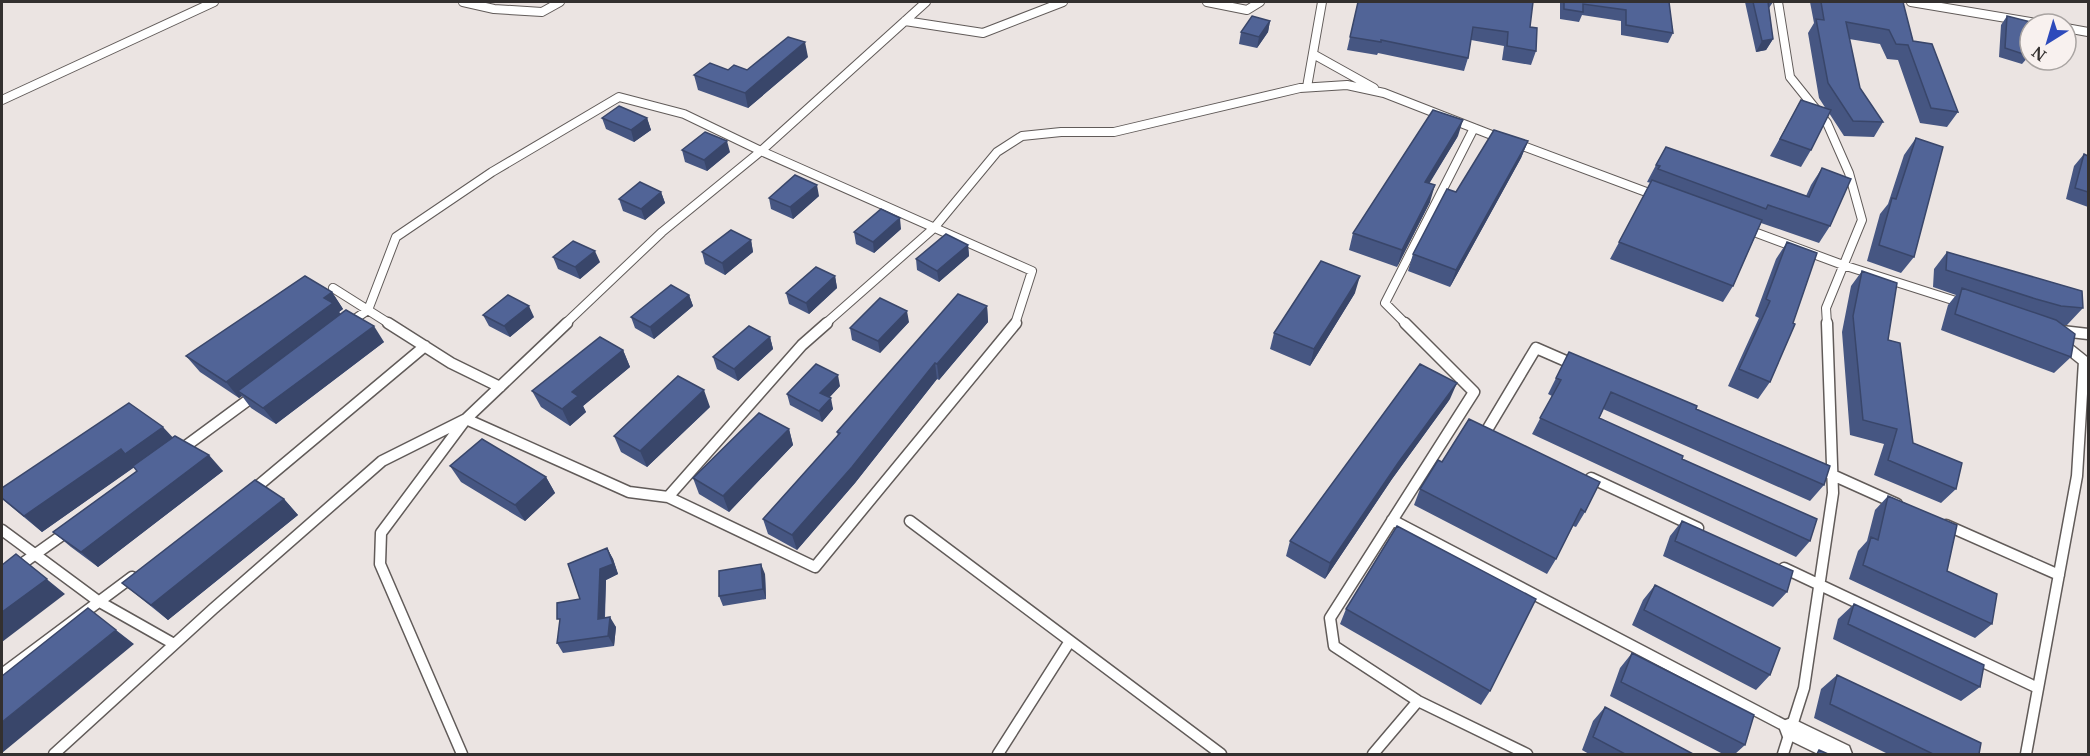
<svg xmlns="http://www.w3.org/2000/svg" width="2090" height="756" font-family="'Noto Serif',serif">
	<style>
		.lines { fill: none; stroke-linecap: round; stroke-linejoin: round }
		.service-far1-casing { stroke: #615b59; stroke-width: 10 }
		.service-casing { stroke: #615b59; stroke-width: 13 }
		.minor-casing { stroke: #615b59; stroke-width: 3 }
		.service-far1 { stroke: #fff; stroke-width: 8 }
		.service { stroke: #fff; stroke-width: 10 }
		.minor { fill: #fff; fill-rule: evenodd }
		.wall { fill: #465682 }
		.shaded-wall { fill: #39466a }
		.building { fill: #516497; stroke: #39466a; stroke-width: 1.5 }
	</style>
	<rect width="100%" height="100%" fill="#ebe4e2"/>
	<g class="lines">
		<g class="service-far1-casing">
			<path id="service-far1" d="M463,2L494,9L542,12L560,2
				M1207,2L1247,10L1260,2
				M1778,2L1790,77L1827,123L1849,173L1862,220L1826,308L1827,324
				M1911,2L2042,24
				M905,21L983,33L1063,2
				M2066,28L2088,32
				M1313,54L1374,88
				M1307,87L1322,2
				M2,100L214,2
				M1515,143L1657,196
				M1746,229L1843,265L1962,303
				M333,288L390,324
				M349,323L368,310L396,237L492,172L619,97L684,114L761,151L1032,271L1015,324
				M565,324L662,232L761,151L926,2
				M825,324L934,228L997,152L1022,136L1061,132H1114L1300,88L1347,85L1384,93L1502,139
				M1406,324L1385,303L1474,128"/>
		</g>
		<g class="service-casing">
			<path id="service" d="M388,323L451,363L500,387
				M1405,323L1474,392L1330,618L1334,646L1418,701L1527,754
				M2062,331L2088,334
				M1487,430L1536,348L1575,365
				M179,451L255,395
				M1828,473L1897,504
				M1591,478L1698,528
				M253,490L425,346
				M668,497L802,345L827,323
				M1392,520L1791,729
				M910,521L1221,754
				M1946,525L2059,575
				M2,530L98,601L174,644
				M1784,568L2038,688
				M2,578L68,531
				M2,674L132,577
				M54,754L213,609L382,461L466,419L629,492L668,497L815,567L1016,323
				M462,754L380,564L381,533L466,419L567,323
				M998,754L1070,641
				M1373,754L1418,701
				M1783,754L1804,688L1833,493L1827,323
				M2026,754L2077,476L2084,361L2064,345"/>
		</g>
		<g class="minor-casing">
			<path id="minor" d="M1791,718L1849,746L1852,754H1818L1783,737L1780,729L1783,721Z"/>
		</g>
		<use href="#service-far1" class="service-far1"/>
		<use href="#service" class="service"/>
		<use href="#minor" class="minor"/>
	</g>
	<path class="wall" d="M1358,2L1530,27L1536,51L1531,65L1502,60L1504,46L1471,40L1468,58L1464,71L1378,53L1377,55L1347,50Z
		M1560,2H1669L1673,33L1668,43L1621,35V21L1582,15L1579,22L1560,19Z
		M1745,2H1773L1769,8L1773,39L1766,50L1756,52Z
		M1810,2H1903L1913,41L1958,112L1947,127L1920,123L1898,60L1887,59L1880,44L1849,39L1860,88L1883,122L1874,137L1844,136L1829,113L1811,150L1801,167L1770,156L1801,100L1826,109L1819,98L1808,33L1814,23Z
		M2007,16L2029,56L2022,64L1999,57L2001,25Z
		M1270,21L1268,32L1257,48L1239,44L1241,32Z
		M808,57L748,108L698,90L694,75L728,70H747Z
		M602,118H647L651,130L634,142L606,129Z
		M1458,136L1429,183L1430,202L1397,267L1349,250L1353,233Z
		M1916,138L1914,257L1901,273L1867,261L1880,214L1888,204L1904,155Z
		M1528,141L1521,158L1450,287L1408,271L1413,254Z
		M682,150L730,152L707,171L685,162Z
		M2084,154L2088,156V207L2066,199L2074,166Z
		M1656,165L1806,196L1811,185L1822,168L1830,226L1819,243L1761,223L1733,286L1723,302L1610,259L1651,183L1647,182Z
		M661,192L665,203L645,220L623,211L619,199Z
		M819,196L793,219L771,209L769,198Z
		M901,229L874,253L856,244L854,232Z
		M751,240L753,252L725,275L705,264L702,252Z
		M1787,242L1770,382L1758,399L1728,386L1759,318L1755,316L1776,259Z
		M968,245L969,256L939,282L917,270L916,259Z
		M1947,252L2083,308L2067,325H2063L2071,357L2054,373L1941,330L1948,305L1956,295L1933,287L1934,269Z
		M553,257L600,262L580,279L558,269Z
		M1862,271L1888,340L1913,443L1956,489L1941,503L1874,475L1884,444L1850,435L1842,332L1851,286Z
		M835,276L837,288L809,314L789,304L786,293Z
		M332,292L343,309L339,312L341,314L384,342L276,424L251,408L242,396L239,398L200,372L186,356Z
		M1355,293L1310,366L1270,349L1274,333Z
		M689,295L693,306L654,339L635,328L631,317Z
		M987,306L988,322L939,380L937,379L855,483L797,550L768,534L763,519L838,436L837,432Z
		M483,315L534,317L510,337L489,326Z
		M909,322L880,353L852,340L850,328Z
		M770,337L773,349L738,381L717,369L713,357Z
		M623,350L630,367L583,406L586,412L570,426L541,407L532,391Z
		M1569,352L1696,409L1824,485L1810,501L1603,409L1599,418L1682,459L1810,541L1796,557L1532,434L1552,396L1548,394Z
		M840,386L829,398L833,409L822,422L790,405L787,394Z
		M1450,399L1392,479L1325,579L1286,556L1290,541Z
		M710,407L647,467L621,452L614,436Z
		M1469,419L1585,512L1576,527L1573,526L1556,559L1547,574L1414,505L1420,489L1442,462Z
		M789,429L793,445L729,512L699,494L693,478Z
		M173,438L223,471L98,567L71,547L53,532L137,471L134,467L42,532L2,499Z
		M450,466L546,477L555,493L525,521L461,482Z
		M1888,496L1947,571L1992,624L1975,638L1849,579L1858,551L1867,541L1875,510Z
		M284,499L298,515L168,620L122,583Z
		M1682,521L1787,592L1773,607L1663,556L1670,536Z
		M607,548L613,559L618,574L606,580L605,618L616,627L614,646L563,653L557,643Z
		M765,574L766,599L723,606L719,596Z
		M1655,585L1770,675L1756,690L1632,625L1643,600Z
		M1854,604L1980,687L1961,701L1833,639L1838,619Z
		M1346,609L1490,691L1481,705L1340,624Z
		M1632,653L1745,745L1735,754H1723L1610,696L1620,668Z
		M1837,675L1979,754H1888L1814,718L1821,689Z
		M1605,707L1693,754H1589L1582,750L1593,721Z"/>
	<path class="shaded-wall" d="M1270,21L1268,32L1257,48L1259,37Z
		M1773,39L1766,50L1756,52L1762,41Z
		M805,42L808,57L748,108L745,93Z
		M647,118L651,130L634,142L631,130Z
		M1463,120L1458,136L1420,199L1425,182Z
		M727,141L730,152L707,171L704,160Z
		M1528,141L1521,158L1450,287L1456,270Z
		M817,185L819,196L793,219L790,207Z
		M1435,185L1430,202L1397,267L1402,250Z
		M661,192L665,203L645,220L641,209Z
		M900,218L901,229L874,253L873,242Z
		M751,240L753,252L725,275L722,263Z
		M968,245L969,256L939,282L937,271Z
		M595,251L600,262L580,279L575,267Z
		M835,276L837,288L809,314L806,303Z
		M1360,276L1355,293L1310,366L1314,349Z
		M332,292L343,309L339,312L344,319L238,391L242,396L239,398L226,382L324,298Z
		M689,295L693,306L654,339L650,327Z
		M529,306L534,317L510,337L504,326Z
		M987,306L988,322L939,380L937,364Z
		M907,311L909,322L880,353L878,341Z
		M374,326L384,342L276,424L263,408Z
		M770,337L773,349L738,381L734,369Z
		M623,350L630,367L583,406L586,412L570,426L562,409L572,392Z
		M935,363L937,379L855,483L797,550L792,535Z
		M838,375L840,386L823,404L820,393Z
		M1457,383L1450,399L1392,479L1325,579L1330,563L1398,463Z
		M704,390L710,407L647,467L640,451Z
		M831,398L833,409L822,422L819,411Z
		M163,427L178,443L136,466L42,532L24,516L121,449Z
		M789,429L793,445L729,512L723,496Z
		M209,455L223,471L98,567L81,552Z
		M546,477L555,493L525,521L515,505Z
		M284,499L298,515L168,620L151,605Z
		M607,548L613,559L618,574L606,580L604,629L598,619L600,569Z
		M16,554L65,594L2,642V612Z
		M761,564L765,574L766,599L763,589Z
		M610,617L616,627L614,646L608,636Z
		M116,630L134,644L2,753V722Z"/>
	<path class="building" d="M1358,2H1533L1530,27L1537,28L1536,51L1507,46L1508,32L1473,27L1468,58L1381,40V42L1350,37Z
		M1564,2H1669L1673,33L1626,25V10L1583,4V12L1564,9Z
		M1753,2H1768L1773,39L1762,41Z
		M1821,2H1903L1913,41L1932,44L1958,112L1931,108L1908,45L1896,44L1889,30L1846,22L1860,88L1883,122L1853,121L1828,83L1816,19L1824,20Z
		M1252,16L1270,21L1259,37L1241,32Z
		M2007,16L2031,22L2029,56L2005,48Z
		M788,37L805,42L745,93L694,75L710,63L728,70L734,65L747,70Z
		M1801,100L1831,110L1811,150L1780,139Z
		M619,106L647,118L631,130L602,118Z
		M1433,110L1463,120L1425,182L1435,185L1402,250L1353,233Z
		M1494,130L1528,141L1456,270L1413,254L1447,189L1456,192Z
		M705,132L727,141L704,160L682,150Z
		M1916,138L1943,147L1914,257L1879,245L1892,198L1896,199Z
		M1666,147L1809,197L1822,168L1851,179L1830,226L1768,205L1766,209L1658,169L1660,166L1656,165Z
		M2084,154L2088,156V192L2075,188Z
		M795,175L817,185L790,207L769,198Z
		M1652,180L1762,220L1733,286L1619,242Z
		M640,182L661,192L641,209L619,199Z
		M881,209L900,218L873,242L854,232Z
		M731,230L751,240L722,263L702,252Z
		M946,234L968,245L937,271L916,259Z
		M573,241L595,251L575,267L553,257Z
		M1787,242L1817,253L1793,323L1795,324L1770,382L1739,369L1770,301L1766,299Z
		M1947,252L2082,291L2083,308L2061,306L2036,299L1946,270Z
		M1321,261L1360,276L1314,349L1274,333Z
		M816,267L835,276L806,303L786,293Z
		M1862,271L1897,283L1888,340L1900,343L1913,443L1962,463L1956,489L1888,460L1897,429L1863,420L1853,316Z
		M305,276L332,292L324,298L333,303L226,382L186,356Z
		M671,285L689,295L650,327L631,317Z
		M1962,288L2056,320L2075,334L2071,357L1955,314Z
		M958,294L987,306L937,364L935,363L852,467L792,535L763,519L840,433L837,432Z
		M508,295L529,306L504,326L483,315Z
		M880,298L907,311L878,341L850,328Z
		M346,310L374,326L263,408L238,391Z
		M749,326L770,337L734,369L713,357Z
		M600,337L623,350L572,392L578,396L562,409L532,391Z
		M1569,352L1697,406L1696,409L1830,466L1824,485L1611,392L1599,418L1683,456L1682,459L1817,519L1810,541L1540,418L1561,380L1556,378Z
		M816,364L838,375L820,393L831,398L819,411L787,394Z
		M1420,364L1457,383L1398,463L1330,563L1290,541Z
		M678,376L704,390L640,451L614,436Z
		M129,403L163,427L125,454L121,449L24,516L2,498V488Z
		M759,413L789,429L723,496L693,478Z
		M1469,419L1600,482L1585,512L1581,509L1556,559L1420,489L1438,460L1442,462Z
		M175,436L209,455L81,552L53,532L137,471L133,466Z
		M482,439L546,477L515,505L450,466Z
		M255,480L284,499L151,605L122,583Z
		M1888,496L1957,525L1947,571L1997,594L1992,624L1863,565L1871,537L1878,540Z
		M1682,521L1793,571L1787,592L1675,541Z
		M1397,526L1536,599L1490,691L1346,609Z
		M607,548L613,564L600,569L598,619L610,617L608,636L557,643L560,619H557V603L580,599L568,564Z
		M16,554L47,579L2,612V565Z
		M761,564L763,589L719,596V571Z
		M1655,585L1780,648L1770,675L1644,610Z
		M1854,604L1984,665L1980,687L1848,624Z
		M88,608L116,630L2,722V676Z
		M1632,653L1754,715L1745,745L1621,682Z
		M1837,675L1981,743L1979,754H1933L1830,704Z
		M1605,707L1693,754H1625L1593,737Z
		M1819,750L1828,754H1817Z"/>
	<rect width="2090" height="756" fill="none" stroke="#33302f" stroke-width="6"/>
	<g transform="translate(2048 42) rotate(217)"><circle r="28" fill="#f8f1ef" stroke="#a9a4a2" stroke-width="1.5"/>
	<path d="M0-4.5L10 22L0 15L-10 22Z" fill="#2d4abb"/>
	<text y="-9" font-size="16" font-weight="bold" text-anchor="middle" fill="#33302f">N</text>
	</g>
</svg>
